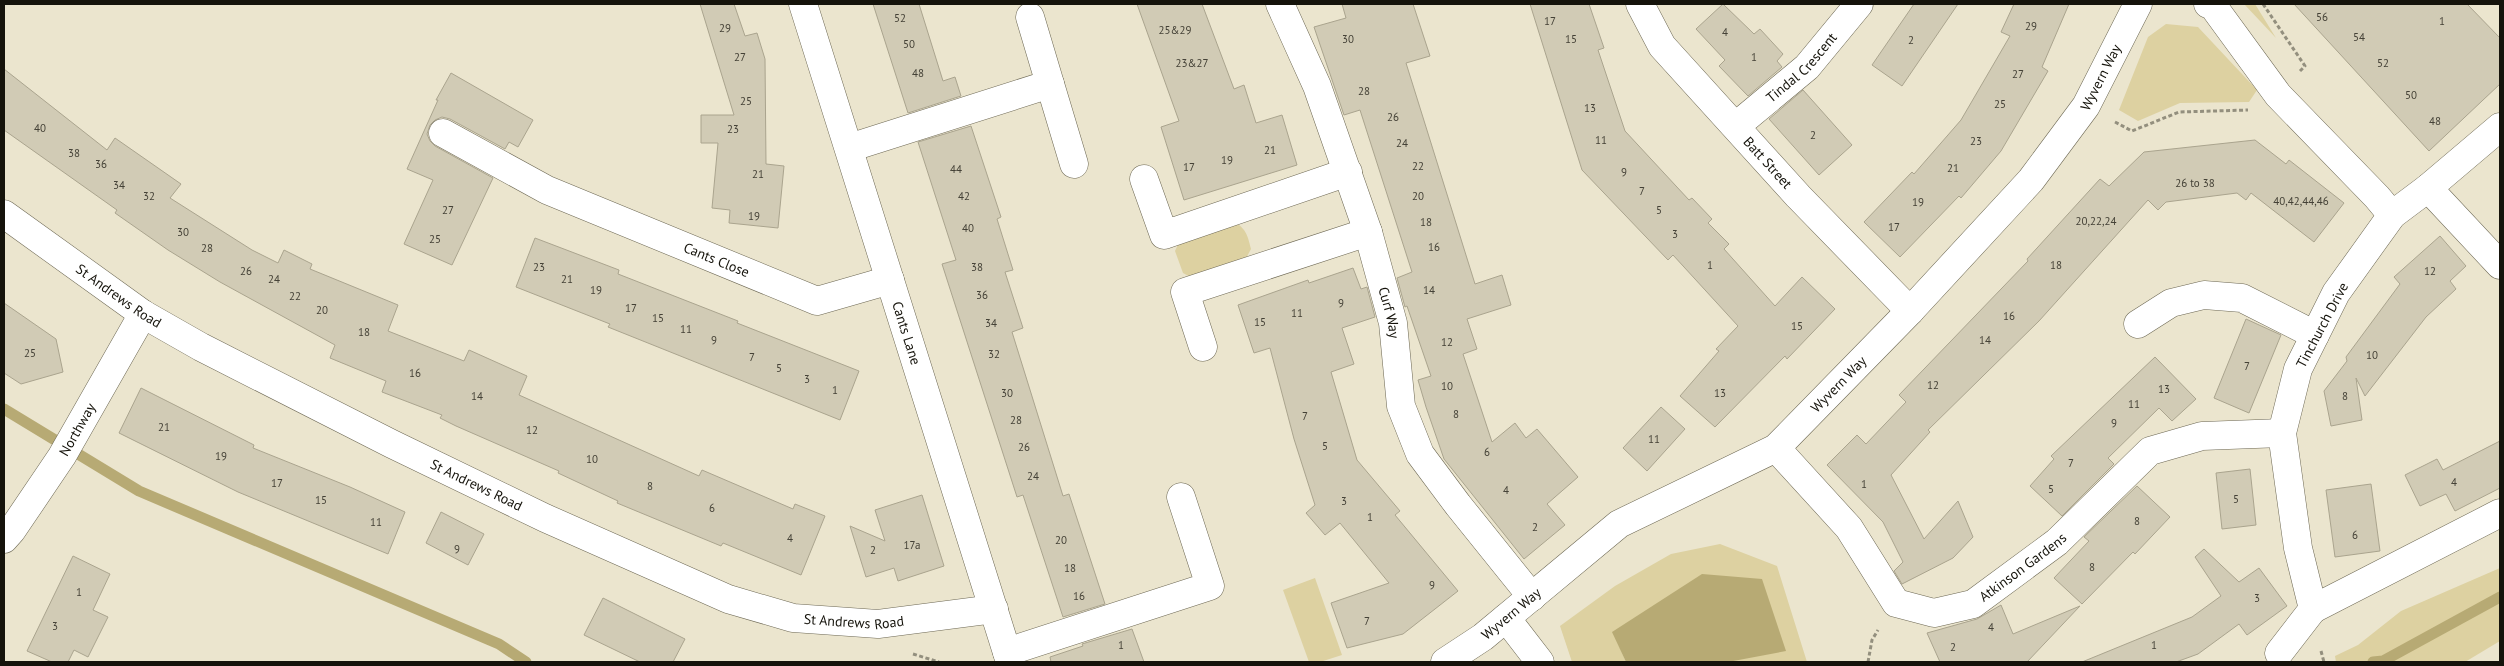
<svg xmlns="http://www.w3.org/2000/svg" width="2504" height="666" font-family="'PT Sans',sans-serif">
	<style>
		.green { fill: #ddd1a1 }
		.water { fill: #b7aa74 }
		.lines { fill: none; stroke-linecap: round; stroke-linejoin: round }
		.stream { stroke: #b7aa74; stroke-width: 11 }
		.building { fill: #d1cbb5; stroke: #aaa48e }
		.minor-casing { stroke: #6d6854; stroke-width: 29 }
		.path { stroke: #938f7e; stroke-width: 3; stroke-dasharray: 4 2.5; stroke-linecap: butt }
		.minor { stroke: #fff; stroke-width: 28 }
		.labels { text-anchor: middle; stroke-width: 5; stroke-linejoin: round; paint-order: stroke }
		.number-label { font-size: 11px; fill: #444136 }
		.street-label { font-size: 14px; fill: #15130b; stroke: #fff }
	</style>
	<rect width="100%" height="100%" fill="#ebe5ce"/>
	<path class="green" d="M2244,4H2255L2276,38Z
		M2166,24L2198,27L2257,90L2249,102L2180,103L2138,121L2119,110L2148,37Z
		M1232,220C1246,229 1247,233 1251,249L1244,262L1194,279L1183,273L1175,251L1180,240Z
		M1720,544L1777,566L1807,662H1728L1730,661L1613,632L1626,662H1572L1560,626L1615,586L1671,554Z
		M2500,568V641L2465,662H2336L2335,656L2358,645L2401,611Z
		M1315,578L1342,655L1320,662H1309L1283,590Z"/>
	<path class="water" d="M1702,574L1762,579L1786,651L1728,662H1626L1612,632Z"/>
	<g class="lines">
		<path class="stream" d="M4,409L139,491L499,644L526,662
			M2373,662L2383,661L2500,597"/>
	</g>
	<path class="building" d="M700,4H734L745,36L757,33L765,59L766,164L784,166L778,228L729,223L730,210L712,208L718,143H701V115H734Z
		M873,4H919L943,81L955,77L961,96L908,113Z
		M1137,4H1202L1234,89L1244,85L1256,123L1282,115L1297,165L1184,200L1161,127L1179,121Z
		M1342,4H1413L1430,56L1406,63L1475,284L1502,275L1511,305L1467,319L1477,349L1463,354L1492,442L1515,423L1526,438L1537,429L1578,477L1547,504L1565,525L1524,559L1444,459L1426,407L1418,380L1431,376L1407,306L1405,307L1397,278L1412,272L1360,110L1344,115L1314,27L1346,18Z
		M1530,4H1589L1604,48L1598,50L1625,131L1689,200L1692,198L1712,219L1708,223L1729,244L1724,249L1775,306L1802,277L1835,309L1787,359L1785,356L1715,427L1680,396L1719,351L1716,349L1738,326L1673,255L1668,260L1582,170Z
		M1723,4L1754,34L1760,29L1783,54L1777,61L1782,67L1748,96L1719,66L1725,60L1696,29Z
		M1914,4H1958L1902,86L1872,65Z
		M2014,4H2069L2042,67L2048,71L2001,151L1961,198L1959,196L1900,257L1864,222L1912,172L1914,174L1961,120L2010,36L2001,32Z
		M2294,4H2467L2500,38V84L2429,151Z
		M4,69L107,150L115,138L181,184L170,198L252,250L278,263L284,250L312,264L310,269L398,305L388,331L464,361L469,350L527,376L519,395L699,476L702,470L793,509L795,504L825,516L801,575L723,543L721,546L617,503L618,501L558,473L559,471L456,426L440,418L442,415L382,392L386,381L330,358L335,345L220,282L168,250L115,213L117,210L4,130Z
		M451,73L533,120L518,147L509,142L505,149L450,119L442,117L435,120L430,125L427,134L430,141L435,146L493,178L452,265L404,244L433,180L407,169L438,100H436Z
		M1803,90L1852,145L1819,175L1769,119Z
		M971,126L1001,217L997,219L1013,270L1005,272L1023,328L1012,332L1063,496L1069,494L1105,604L1063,617L1023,495L1017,497L942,264L956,260L918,142Z
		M2255,140L2286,164L2289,160L2344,203L2314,242L2251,193L2246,200L2237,193L2166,202L2158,210L2148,200L2039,321L1928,430L1930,432L1891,475L1924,539L1958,501L1973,537L1953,558L1902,584L1894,571L1903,562L1883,522L1827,465L1857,435L1866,444L1906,402L1899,395L2028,261L2027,259L2100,179L2109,186L2144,152Z
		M2440,236L2466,266L2450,281L2456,289L2426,317L2365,396L2356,378L2362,420L2331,426L2324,391L2347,361L2346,357L2400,284L2394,277Z
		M535,238L619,270L618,274L738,321L737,323L859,371L840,420L608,327L610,324L516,287Z
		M1353,268L1361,289L1367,287L1375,317L1342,328L1354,364L1331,372L1357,460L1400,511L1395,515L1458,591L1403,634L1347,648L1331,603L1389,583L1340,523L1325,535L1306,513L1315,505L1294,439L1270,348L1254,353L1238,305L1308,280L1309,283Z
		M4,303L56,339L63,372L21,384L4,373Z
		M2246,319L2281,335L2249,413L2214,398Z
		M2155,357L2196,399L2172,421L2159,408L2108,458L2114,464L2062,516L2030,486L2054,459L2051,456Z
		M141,388L254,445L253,448L350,487L405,512L388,554L238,492L119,433Z
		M1661,407L1685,429L1647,471L1623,448Z
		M2500,441V488L2455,511L2446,494L2420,506L2405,475L2437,459L2443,470Z
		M2250,469L2256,525L2222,529L2216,473Z
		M2371,484L2380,551L2335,557L2326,490Z
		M2137,486L2170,517L2135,554L2133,552L2082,604L2054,578L2089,541L2084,537Z
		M922,495L944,566L898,581L894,568L866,577L850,526L885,541L875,510Z
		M441,512L484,534L468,565L426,543Z
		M2204,549L2239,582L2259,568L2287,606L2247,635L2239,624L2198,654L2176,662H2082L2192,617L2221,596L2195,557Z
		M73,556L110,574L93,610L108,617L88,657L74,650L68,662H52L27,651Z
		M603,598L685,639L673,662H640L584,635Z
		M2001,605L2013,634L2080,606L2027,662H1940L1927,633L1977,619Z
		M1132,629L1144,662H1051L1050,657L1083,646L1082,644Z"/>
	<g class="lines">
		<g class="minor-casing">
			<g id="minor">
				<path id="s1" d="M803,4L1010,662"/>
				<path id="s2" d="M1280,4L1317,86L1368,232L1393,323L1401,406L1420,454L1458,505L1532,597"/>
				<path id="s3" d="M1640,4L1662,46L1798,196L1910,311"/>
				<path d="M2208,4L2213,6L2278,95L2377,197L2392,215"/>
				<path d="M1050,84L1074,164"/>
				<path id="s4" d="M1736,126L1807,67L1859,4"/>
				<path d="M2500,127L2428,188L2392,215L2336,293L2298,369L2282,433L2298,548L2313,609L2500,513"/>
				<path id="s5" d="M443,133L547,190L817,301L890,280"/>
				<path d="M849,148L1050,84L1030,17"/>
				<path d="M1144,179L1164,235L1348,172"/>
				<path d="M2428,188L2500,265"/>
				<path id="s6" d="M4,214L143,314L201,347L392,444L545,518L728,599L793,618L878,624L994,609"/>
				<path d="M2138,324L2171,303L2204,295L2242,298L2315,335"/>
				<path d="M1203,347L1185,292L1368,232"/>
				<path id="s7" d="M1776,448L1849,528L1896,603L1934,613L1973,604L2057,542L2150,451L2202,436L2282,433"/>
				<path id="s8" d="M4,539L12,530L62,456L143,314"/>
				<path d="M1506,618L1540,662"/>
				<path d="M1007,652L1210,586L1181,497"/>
				<path d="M2279,653L2313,609"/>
				<path id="s9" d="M1445,662L1483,637L1619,524L1776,448L1910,311L2031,180L2086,106L2138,4"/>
			</g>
		</g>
		<path class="path" d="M2263,4L2305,66L2300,71
			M2115,122L2132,131L2179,112L2248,110
			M2321,651L2324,662
			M913,654L939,662
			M1868,662L1872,640L1878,630"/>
		<use href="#minor" class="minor"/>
	</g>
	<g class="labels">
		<g class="number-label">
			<text x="2322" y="21">56</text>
			<text x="900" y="22">52</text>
			<text x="1550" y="25">17</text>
			<text x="2442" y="25">1</text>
			<text x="2031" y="30">29</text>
			<text x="725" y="32">29</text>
			<text x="1175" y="34">25&amp;29</text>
			<text x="1725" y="36">4</text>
			<text x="2359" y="41">54</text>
			<text x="1348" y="43">30</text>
			<text x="1571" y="43">15</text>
			<text x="1911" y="44">2</text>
			<text x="909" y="48">50</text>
			<text x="740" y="61">27</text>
			<text x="1754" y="61">1</text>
			<text x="1192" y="67">23&amp;27</text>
			<text x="2383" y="67">52</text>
			<text x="918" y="77">48</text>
			<text x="2018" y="78">27</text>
			<text x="1364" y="95">28</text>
			<text x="2411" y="99">50</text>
			<text x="746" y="105">25</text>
			<text x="2000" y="108">25</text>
			<text x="1590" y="112">13</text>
			<text x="1393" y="121">26</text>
			<text x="2435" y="125">48</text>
			<text x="40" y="132">40</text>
			<text x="733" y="133">23</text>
			<text x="1813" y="139">2</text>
			<text x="1601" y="144">11</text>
			<text x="1976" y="145">23</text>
			<text x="1402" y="147">24</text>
			<text x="1270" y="154">21</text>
			<text x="74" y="157">38</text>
			<text x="1227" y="164">19</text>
			<text x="101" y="168">36</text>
			<text x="1418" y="170">22</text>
			<text x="1189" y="171">17</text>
			<text x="1953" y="172">21</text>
			<text x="956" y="173">44</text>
			<text x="1624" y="176">9</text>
			<text x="758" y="178">21</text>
			<text x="2195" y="187">26 to 38</text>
			<text x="119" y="189">34</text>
			<text x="1642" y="195">7</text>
			<text x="149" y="200">32</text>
			<text x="964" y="200">42</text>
			<text x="1418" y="200">20</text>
			<text x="2301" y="205">40,42,44,46</text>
			<text x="1918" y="206">19</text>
			<text x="448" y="214">27</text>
			<text x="1659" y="214">5</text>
			<text x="754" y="220">19</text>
			<text x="2096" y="225">20,22,24</text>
			<text x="1426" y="226">18</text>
			<text x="1894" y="231">17</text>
			<text x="968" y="232">40</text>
			<text x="183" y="236">30</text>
			<text x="1675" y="238">3</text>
			<text x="435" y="243">25</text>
			<text x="1434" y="251">16</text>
			<text x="207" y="252">28</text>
			<text x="1710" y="269">1</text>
			<text x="2056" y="269">18</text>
			<text x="539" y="271">23</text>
			<text x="977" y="271">38</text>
			<text x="246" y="275">26</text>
			<text x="2430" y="275">12</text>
			<text x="274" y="283">24</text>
			<text x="567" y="283">21</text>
			<text x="596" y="294">19</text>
			<text x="1429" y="294">14</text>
			<text x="982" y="299">36</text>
			<text x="295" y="300">22</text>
			<text x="1341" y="307">9</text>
			<text x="631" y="312">17</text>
			<text x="322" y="314">20</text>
			<text x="1297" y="317">11</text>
			<text x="2009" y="320">16</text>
			<text x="658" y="322">15</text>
			<text x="1260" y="326">15</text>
			<text x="991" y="327">34</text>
			<text x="1797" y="330">15</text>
			<text x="686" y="333">11</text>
			<text x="364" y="336">18</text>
			<text x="714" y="344">9</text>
			<text x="1985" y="344">14</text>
			<text x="1447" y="346">12</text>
			<text x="30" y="357">25</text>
			<text x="994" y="358">32</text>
			<text x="2372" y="359">10</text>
			<text x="752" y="361">7</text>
			<text x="2247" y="370">7</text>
			<text x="779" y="372">5</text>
			<text x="415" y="377">16</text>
			<text x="807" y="383">3</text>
			<text x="1933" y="389">12</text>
			<text x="1447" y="390">10</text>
			<text x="2164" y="393">13</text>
			<text x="835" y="394">1</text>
			<text x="1007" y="397">30</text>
			<text x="1720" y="397">13</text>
			<text x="477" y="400">14</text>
			<text x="2345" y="400">8</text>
			<text x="2134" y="408">11</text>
			<text x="1456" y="418">8</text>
			<text x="1305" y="420">7</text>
			<text x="1016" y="424">28</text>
			<text x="2114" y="427">9</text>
			<text x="164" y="431">21</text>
			<text x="532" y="434">12</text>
			<text x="1654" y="443">11</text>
			<text x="1325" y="450">5</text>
			<text x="1024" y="451">26</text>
			<text x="1487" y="456">6</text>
			<text x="221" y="460">19</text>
			<text x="592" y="463">10</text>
			<text x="2071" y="467">7</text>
			<text x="1033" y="480">24</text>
			<text x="2454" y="486">4</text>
			<text x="277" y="487">17</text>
			<text x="1864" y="488">1</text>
			<text x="650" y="490">8</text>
			<text x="2051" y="493">5</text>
			<text x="1506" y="494">4</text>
			<text x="2236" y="503">5</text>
			<text x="321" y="504">15</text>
			<text x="1344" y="505">3</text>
			<text x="712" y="512">6</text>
			<text x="1370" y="521">1</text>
			<text x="2137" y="525">8</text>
			<text x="376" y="526">11</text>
			<text x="1535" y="531">2</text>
			<text x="2355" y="539">6</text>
			<text x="790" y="542">4</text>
			<text x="1061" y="544">20</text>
			<text x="912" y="549">17a</text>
			<text x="457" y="553">9</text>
			<text x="873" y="554">2</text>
			<text x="2092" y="571">8</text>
			<text x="1070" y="572">18</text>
			<text x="1432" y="589">9</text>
			<text x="79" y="596">1</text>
			<text x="1079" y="600">16</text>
			<text x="2257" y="602">3</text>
			<text x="1367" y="625">7</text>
			<text x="55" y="630">3</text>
			<text x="1991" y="631">4</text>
			<text x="1121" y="649">1</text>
			<text x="2154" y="649">1</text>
			<text x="1953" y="651">2</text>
		</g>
		<g class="street-label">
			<text dy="5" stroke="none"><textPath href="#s4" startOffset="88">Tindal Crescent</textPath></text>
			<text dy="5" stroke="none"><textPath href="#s9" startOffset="891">Wyvern Way</textPath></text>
			<text dy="5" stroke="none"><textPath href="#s3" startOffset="205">Batt Street</textPath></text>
			<text dy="5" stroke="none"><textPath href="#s5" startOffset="302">Cants Close</textPath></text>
			<text dy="5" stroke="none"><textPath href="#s6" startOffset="141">St Andrews Road</textPath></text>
			<text dy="5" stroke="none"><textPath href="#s2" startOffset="328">Curf Way</textPath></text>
			<text transform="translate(2322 325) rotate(-62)" y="5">Tinchurch Drive</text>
			<text dy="5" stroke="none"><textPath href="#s1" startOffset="345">Cants Lane</textPath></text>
			<text dy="5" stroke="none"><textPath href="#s9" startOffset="486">Wyvern Way</textPath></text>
			<text dy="5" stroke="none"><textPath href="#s8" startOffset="132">Northway</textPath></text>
			<text dy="5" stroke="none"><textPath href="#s6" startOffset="546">St Andrews Road</textPath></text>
			<text dy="5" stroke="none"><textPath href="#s7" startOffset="338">Atkinson Gardens</textPath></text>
			<text dy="5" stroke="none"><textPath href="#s9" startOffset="82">Wyvern Way</textPath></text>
			<text dy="5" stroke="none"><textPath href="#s6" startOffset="951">St Andrews Road</textPath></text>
		</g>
	</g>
	<rect width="2504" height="666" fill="none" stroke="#15130b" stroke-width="10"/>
</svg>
